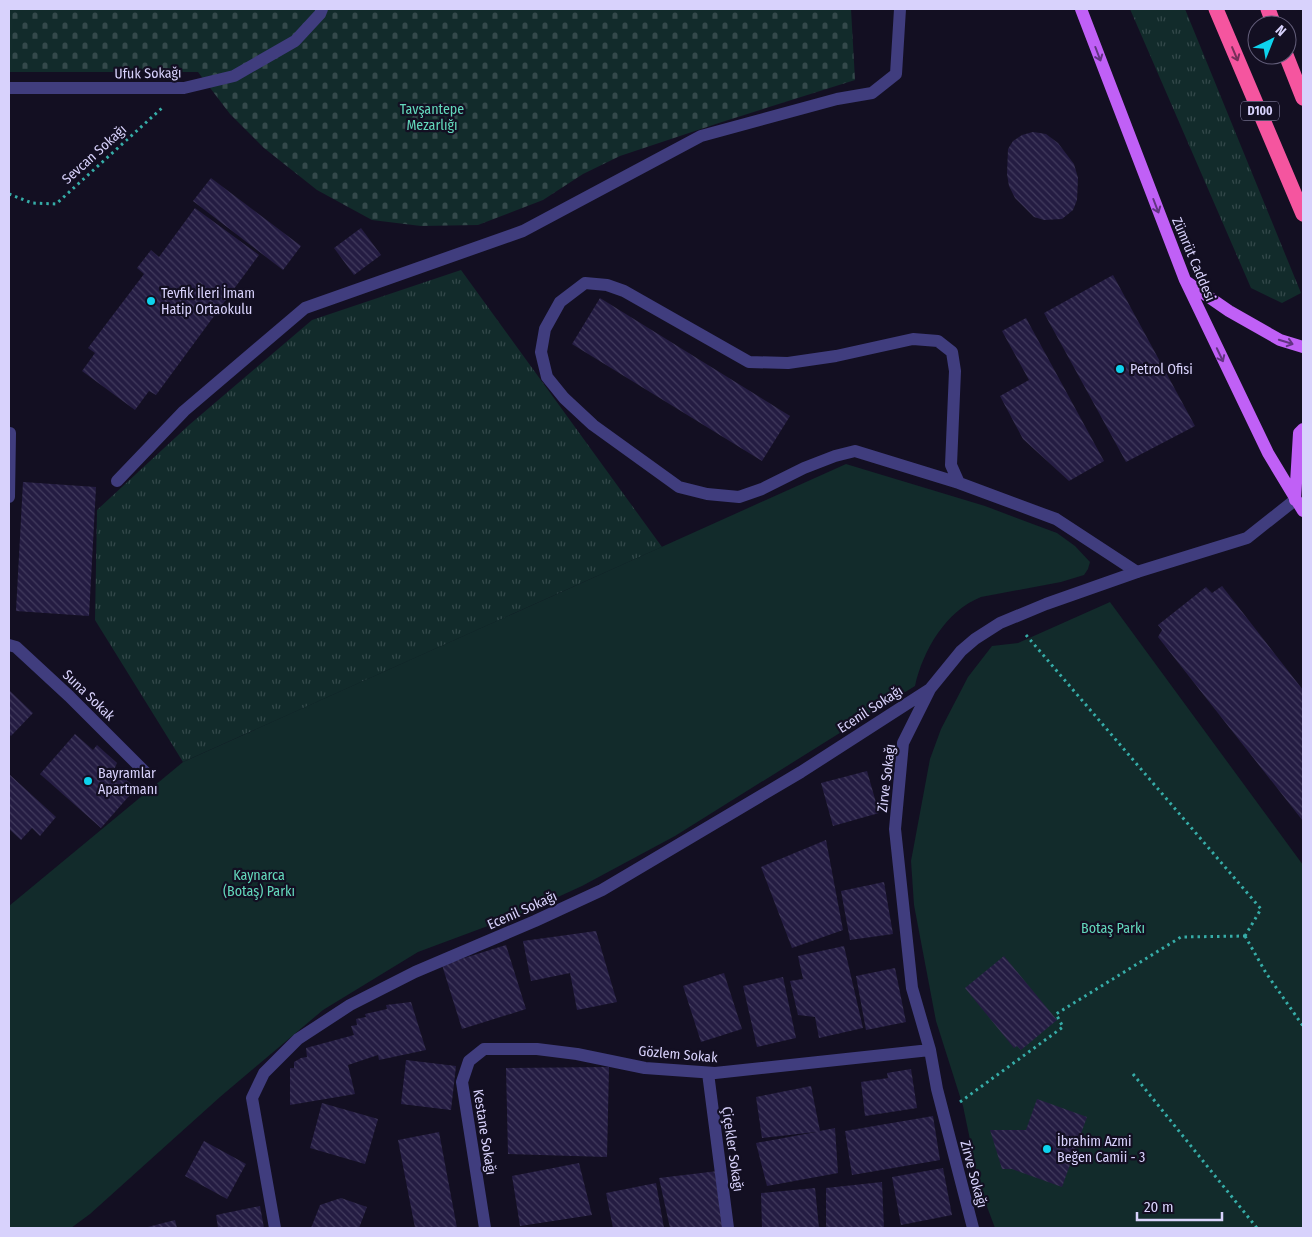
<svg xmlns="http://www.w3.org/2000/svg" width="1312" height="1237" font-family="'Fira Sans Condensed',sans-serif">
	<style>
		.grass { fill: url(#grass-tufts) }
		.cemetery { fill: url(#cemetery-stones) }
		.green { fill: #122b2b }
		.building { fill: url(#building-back-hatch) }
		.lines { fill: none; stroke-linecap: round; stroke-linejoin: round }
		.path { stroke: #36ada8; stroke-width: 3; stroke-dasharray: 2.5 4; stroke-linecap: butt }
		.lane { stroke: #403d7e; stroke-width: 12 }
		.street { stroke: #403d7e; stroke-width: 12 }
		.primary { stroke: #c060f6; stroke-width: 12 }
		.highway { stroke: #f5559f; stroke-width: 15 }
		.oneway { stroke: #613381 }
		.oneway2 { stroke: #792e5a }
		.poi-dot { fill: #0ed3ed; stroke: #130f22; stroke-width: 2 }
		.labels { text-anchor: middle; stroke-width: 4.5; stroke-linejoin: round; paint-order: stroke }
		.shield { fill: #130f22; stroke: #9d98bb; stroke-width: 1 }
		.shield-label { font-size: 12px; font-weight: bold; fill: #d8d2fc }
		.street-label { font-size: 14px; fill: #d8d2fc; stroke: #130f22 }
		.park-label { font-size: 14px; fill: #63d8bc; stroke: #130f22 }
		.poi-label { font-size: 14px; fill: #d8d2fc; stroke: #130f22; text-anchor: start }
	</style>
	<defs>
		<pattern id="grass-tufts" width="24" height="20" patternUnits="userSpaceOnUse" patternTransform="scale(1.25)"><rect width="24" height="20" fill="#122b2b"/><path d="M3 7l-1-3M5 7V3M7 7l1-3M15 17l-1-3M17 17v-4M19 17l1-3" fill="none" stroke="#34494b"/></pattern>
		<pattern id="cemetery-stones" width="16" height="16" patternUnits="userSpaceOnUse" patternTransform="scale(1.25)"><rect width="16" height="16" fill="#122b2b"/><path d="M2 7V4a2 2 0 0 1 4 0v3zM10 15v-3a2 2 0 0 1 4 0v3z" fill="#34494b"/></pattern>
		<pattern id="building-back-hatch" width="6" height="6" patternUnits="userSpaceOnUse" patternTransform="scale(1.25)"><rect width="6" height="6" fill="#241c42"/><path d="M-1 5l2 2M0 0l6 6M5-1l2 2" fill="none" stroke="#433c5e"/></pattern>
	</defs>
	<rect width="100%" height="100%" fill="#130f22"/>
	<path class="grass" d="M1130,9H1185L1301,293L1282,303L1251,288Z
		M461,270L662,547L183,762L95,620L97,510L189,425L312,320Z"/>
	<path class="cemetery" d="M9,9H851L855,80L722,122L620,156L583,174L543,200L478,225L421,226L372,220L317,190L264,148L230,114L198,72H9Z"/>
	<path class="green" d="M846,464L985,506L1057,533L1075,546L1090,562L1088,569L1084,575L1061,582L981,597C946,611 923,650 915,686L675,836L582,886L523,913L418,952L323,1010L220,1097L90,1214L71,1228H9V906L183,762Z
		M1110,602L1303,865V1228H995L980,1188L963,1106L936,1021L914,905L911,861L930,759L941,729L968,677L992,646L1018,643Z"/>
	<path class="building" d="M1033,132L1046,134L1058,143L1074,164L1078,178L1077,200L1073,210L1062,219L1044,220L1034,217L1015,198L1009,186L1007,174L1008,149L1013,141L1022,135Z
		M211,178L301,246L283,270L193,201Z
		M195,208L259,255L156,395L149,391L135,410L82,371L95,353L88,348L144,274L137,268L151,250L159,257Z
		M361,228L381,255L354,275L334,248Z
		M1113,275L1195,426L1126,462L1044,313Z
		M600,298L790,416L762,461L572,344Z
		M1026,318L1104,461L1069,481L1023,439L1000,396L1029,380L1002,331Z
		M23,482L96,487L89,616L16,611Z
		M1222,586L1303,690V821L1158,637L1162,630L1158,625L1206,587L1212,593Z
		M9,690L33,713L11,736L9,734Z
		M75,734L93,750L97,745L117,763L114,770L136,788L101,828L40,774Z
		M867,771L879,813L833,826L821,783Z
		M9,774L56,817L40,836L32,828L21,840L9,829Z
		M826,840L843,930L792,948L761,867Z
		M884,882L893,934L850,940L841,891Z
		M596,931L617,1002L577,1010L570,973L531,981L523,941Z
		M506,945L526,1009L462,1029L442,965Z
		M844,946L863,1028L819,1038L815,1017L798,1015L790,981L803,979L798,956Z
		M1004,956L1057,1020L1021,1050L1017,1046L1014,1048L965,988Z
		M895,968L906,1022L866,1030L856,976Z
		M724,973L742,1029L701,1042L683,986Z
		M783,977L796,1038L757,1047L743,986Z
		M411,1002L426,1050L379,1060L378,1055L348,1065L355,1094L290,1105V1068H294V1062L301,1058L307,1057L306,1048L354,1035L351,1026L357,1025L356,1019L366,1017L365,1014L387,1009L386,1005Z
		M406,1060L456,1066L451,1110L401,1104Z
		M609,1067L607,1157L508,1154L506,1068Z
		M911,1069L917,1108L865,1116L861,1082L888,1078L887,1073Z
		M811,1086L820,1131L835,1128L838,1173L767,1186L756,1143L816,1132L762,1138L756,1097Z
		M1037,1099L1087,1117L1062,1187L1012,1169H1002L990,1130H1026Z
		M322,1103L378,1119L365,1164L310,1148Z
		M933,1116L940,1160L852,1175L845,1131Z
		M439,1132L457,1228H415L398,1140Z
		M204,1141L246,1164L227,1199L185,1176Z
		M579,1163L592,1215L520,1226L512,1176Z
		M943,1168L952,1215L901,1225L892,1177Z
		M718,1171L726,1228H670L659,1178Z
		M882,1182L884,1228H826V1188Z
		M656,1183L664,1228H613L606,1193Z
		M815,1188L819,1228H762L761,1193Z
		M341,1198L367,1207L359,1228H311L320,1205Z
		M260,1206L264,1228H218L216,1215Z
		M175,1220L177,1228H144Z"/>
	<g class="lines">
		<path class="path" d="M9,194L32,203L56,204L162,108
			M1026,635L1261,909L1245,936
			M1245,936L1266,973L1303,1026
			M1133,1074L1257,1228
			M960,1102L1063,1027L1056,1014L1181,937L1245,936"/>
		<path class="lane" d="M959,483L855,451L835,456L804,468L762,489L739,497L707,494L679,487L593,425L564,398L547,377L541,352L545,329L560,302L585,283L607,285L624,291L749,362L788,363L836,356L913,339L938,341L952,352L955,371L951,465L959,483L1056,519L1137,572"/>
		<path class="street" d="M9,88H184L234,76L295,41L320,14L322,9
			M117,481L184,411L305,308L523,231L701,136L837,99L872,93L896,74L900,9
			M9,497L10,433
			M9,645L16,647L69,696L145,772
			M708,1073L728,1228
			M275,1228L252,1098L264,1073L298,1039L350,1005L415,972L535,921L602,890L801,772L930,689
			M485,1228L462,1082L469,1061L484,1049H537L577,1054L645,1068L715,1073L930,1050
			M973,1228L937,1089L930,1050L912,988L895,829L903,743L930,689L961,651L975,639L1000,623L1046,604L1137,572L1247,538L1295,500"/>
		<path class="primary" d="M1081,9L1185,280L1268,453L1303,511
			M1187,282L1229,311L1280,340L1303,347
			M1295,500L1299,433L1303,429"/>
		<path class="highway" d="M1216,9L1303,214
			M1268,9L1274,25
			M1286,55L1303,98"/>
	</g>
	<defs><path id="oneway-shaft" d="M-6 0H5M1.5-3L5.5 0L1.5 3" fill="none" stroke-width="1.6" stroke-linecap="round" stroke-linejoin="round" transform="scale(1.25)"/></defs>
	<g class="oneway">
		<use href="#oneway-shaft" transform="translate(1098 54) rotate(69)"/>
		<use href="#oneway-shaft" transform="translate(1156 206) rotate(69)"/>
		<use href="#oneway-shaft" transform="translate(1286 342) rotate(17)"/>
		<use href="#oneway-shaft" transform="translate(1220 355) rotate(65)"/>
	</g>
	<use class="oneway2" href="#oneway-shaft" transform="translate(1235 54) rotate(67)"/>
	<g class="poi-dot">
		<circle cx="151" cy="301" r="5"/>
		<circle cx="1120" cy="369" r="5"/>
		<circle cx="88" cy="781" r="5"/>
		<circle cx="1047" cy="1149" r="5"/>
	</g>
	<g class="labels">
		<rect class="shield" x="1241" y="101.5" width="38" height="19" rx="4"/>
		<g class="shield-label">
			<text x="1260" y="115">D100</text>
		</g>
		<g class="street-label">
			<text transform="translate(148 73) rotate(-1)" y="5">Ufuk Sokağı</text>
			<text transform="translate(94 154) rotate(-42)" y="5">Sevcan Sokağı</text>
			<text transform="translate(1194 259) rotate(67)" y="5">Zümrüt Caddesi</text>
			<text transform="translate(89 695) rotate(44)" y="5">Suna Sokak</text>
			<text transform="translate(870 709) rotate(-33)" y="5">Ecenil Sokağı</text>
			<text transform="translate(886 778) rotate(-83)" y="5">Zirve Sokağı</text>
			<text transform="translate(522 910) rotate(-24)" y="5">Ecenil Sokağı</text>
			<text transform="translate(678 1054) rotate(5)" y="5">Gözlem Sokak</text>
			<text transform="translate(485 1132) rotate(81)" y="5">Kestane Sokağı</text>
			<text transform="translate(733 1149) rotate(82)" y="5">Çiçekler Sokağı</text>
			<text transform="translate(974 1174) rotate(75)" y="5">Zirve Sokağı</text>
		</g>
		<g class="park-label">
			<text x="432" y="114">Tavşantepe<tspan x="432" dy="16">Mezarlığı</tspan></text>
			<text x="259" y="880">Kaynarca<tspan x="259" dy="16">(Botaş) Parkı</tspan></text>
			<text x="1113" y="933">Botaş Parkı</text>
		</g>
		<g class="poi-label">
			<text x="161" y="298">Tevfik İleri İmam<tspan x="161" dy="16">Hatip Ortaokulu</tspan></text>
			<text x="1130" y="374">Petrol Ofisi</text>
			<text x="98" y="778">Bayramlar<tspan x="98" dy="16">Apartmanı</tspan></text>
			<text x="1057" y="1146">İbrahim Azmi<tspan x="1057" dy="16">Beğen Camii - 3</tspan></text>
		</g>
	</g>
	<rect width="1312" height="1237" fill="none" stroke="#d8d2fc" stroke-width="20"/>
	<g transform="translate(1272 40) rotate(43)"><circle r="24" fill="#130f22" stroke="#625d79"/>
	<path d="M0-4L9 19L0 12L-9 19Z" fill="#0ed3ed"/>
	<text y="-8" font-size="14" font-weight="bold" text-anchor="middle" fill="#d8d2fc">N</text>
	</g>
	<path d="M1137 1212v8h85v-8" fill="none" stroke="#d8d2fc" stroke-width="2.5"/>
	<text x="1144" y="1212" font-size="15" fill="#d8d2fc" stroke="#130f22" stroke-width="4" paint-order="stroke">20 m</text>
</svg>
